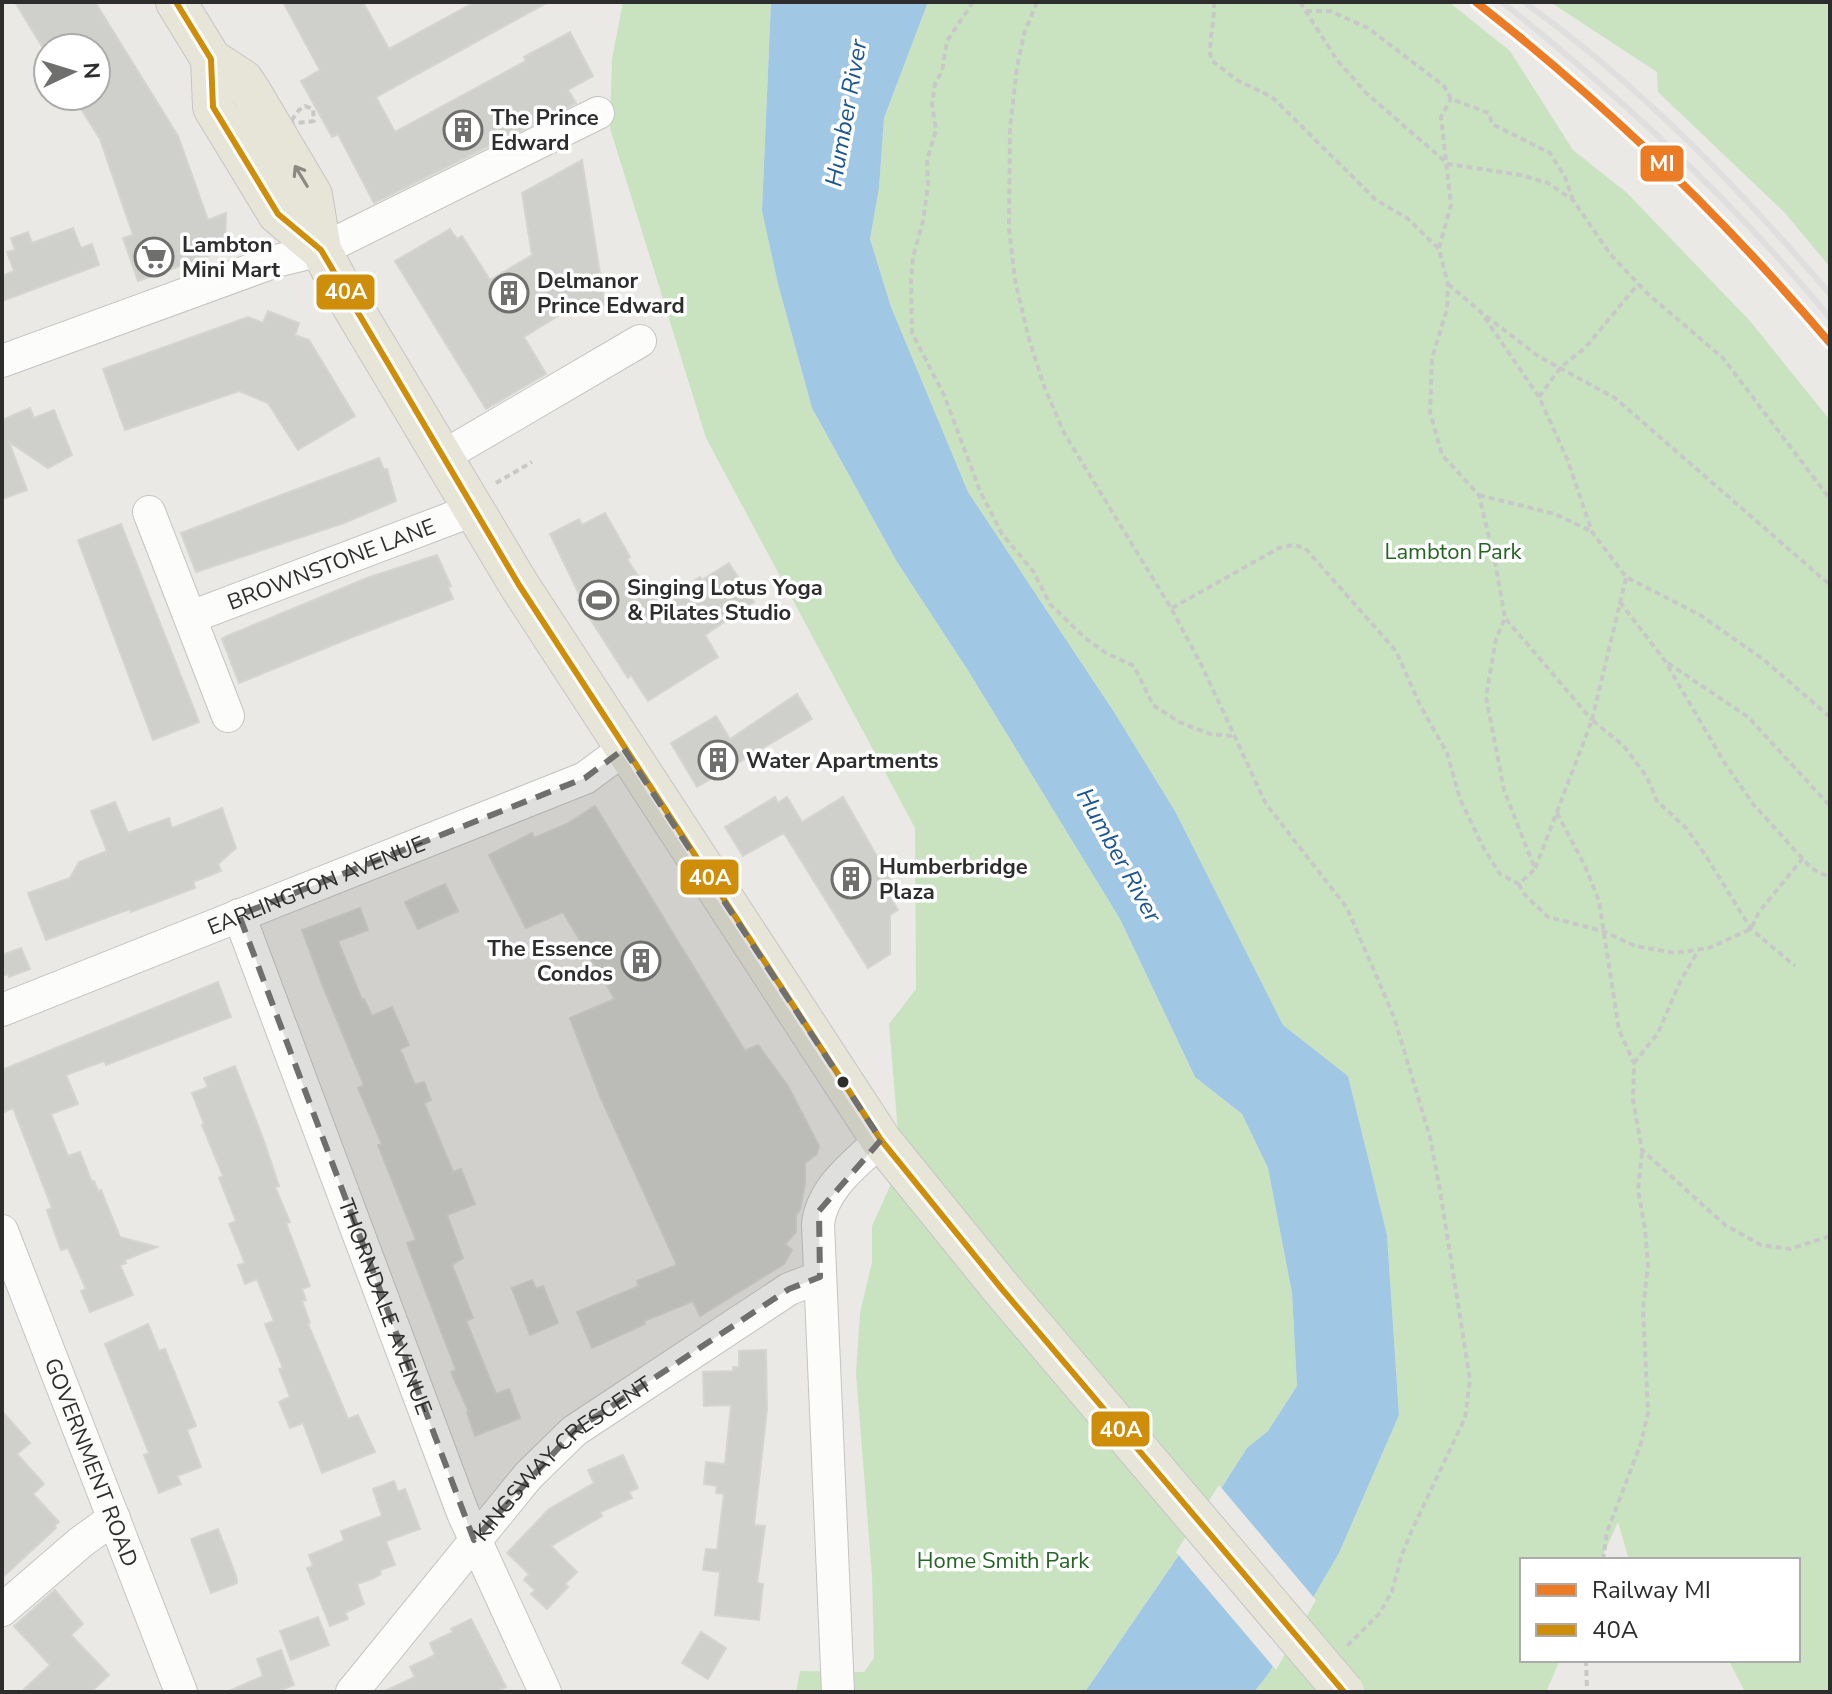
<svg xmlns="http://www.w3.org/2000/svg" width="1832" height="1694" font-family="'Nunito Sans',sans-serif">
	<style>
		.green { fill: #c9e3c1 }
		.water { fill: #a0c7e4 }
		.pier { fill: #eae9e5 }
		.building { fill: #cfcfcb; stroke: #d5d4d1; stroke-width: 2 }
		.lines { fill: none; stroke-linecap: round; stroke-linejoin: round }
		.minor-casing { stroke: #c4c4c4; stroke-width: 34 }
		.major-casing { stroke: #c6c5c3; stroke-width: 42 }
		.path { stroke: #c8c8c8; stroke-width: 4; stroke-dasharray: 6 4; stroke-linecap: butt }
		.minor { stroke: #fcfcfb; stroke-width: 32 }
		.major { stroke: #e6e5d7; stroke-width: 40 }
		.rail { stroke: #dfdfe0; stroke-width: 6 }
		.major-bridge-casing { stroke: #c6c5c3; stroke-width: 42; stroke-linecap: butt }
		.major-bridge { stroke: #e6e5d7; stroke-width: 40 }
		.bus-1-casing { stroke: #fff; stroke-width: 12 }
		.bus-1 { stroke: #cf8e09; stroke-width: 6 }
		.rail-1-casing { stroke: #fff; stroke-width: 14 }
		.rail-1 { stroke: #eb7b25; stroke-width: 8 }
		.oneway { stroke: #8a8982 }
		.marked { fill: #6f6f6d; fill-opacity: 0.2; stroke: #6f6f6d; stroke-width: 6; stroke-dasharray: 16 10; stroke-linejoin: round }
		.bus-dot { fill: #2d2d2d; stroke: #fff; stroke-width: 3 }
		.labels { text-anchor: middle; stroke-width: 7; stroke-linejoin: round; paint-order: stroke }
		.poi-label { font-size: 22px; font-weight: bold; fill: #2d2d2d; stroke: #fff; text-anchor: start }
		.park-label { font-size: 22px; fill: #256523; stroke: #fff }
		.street-label { font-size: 22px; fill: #2d2d2d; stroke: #fff }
		.water-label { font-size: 24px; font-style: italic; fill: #1c5593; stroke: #fff }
		.line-badge { stroke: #fff; stroke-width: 3 }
		.badge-label { font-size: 22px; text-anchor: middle; font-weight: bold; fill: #fff }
	</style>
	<rect width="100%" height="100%" fill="#eae9e5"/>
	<path class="green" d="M623,2H771L762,211L778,284L812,408L897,562L969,672L1120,919L1195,1077L1242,1114L1268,1168L1292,1293L1297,1386L1268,1431L1247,1448L1177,1558L1085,1692H796L800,1671L864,1672L874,1658L872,1576L856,1373L860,1313L872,1262V1226L894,1177L898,1132L889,1024L916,989L915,828L706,438L610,128L612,59Z
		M928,2H1449L1510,51L1573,150L1627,193L1750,321L1830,420V1692H1745L1730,1663L1731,1660H1798V1560H1629L1618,1522L1601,1560H1522V1660H1560L1546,1692H1254L1269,1673L1339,1553L1399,1415L1387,1235L1348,1076L1283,1025L1175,811L1114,712L968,492L891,307L870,239L879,188L884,118Z
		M1550,2H1830V267L1785,213L1658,92L1657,72Z"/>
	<path class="water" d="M771,2H928L884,118L879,188L870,239L891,307L968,492L1114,712L1175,811L1283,1025L1348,1076L1387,1235L1399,1415L1339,1553L1269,1673L1254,1692H1085L1177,1558L1247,1448L1268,1431L1297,1386L1292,1293L1268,1168L1242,1114L1195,1077L1120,919L969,672L897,562L812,408L778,284L762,211Z"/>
	<path class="pier" d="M1219,1485L1316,1600L1276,1670L1176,1552Z"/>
	<path class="building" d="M15,2H95L178,136L208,220L226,213L225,250L138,281L123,238L133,235L100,139L73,96H96V48H43Z
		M283,2H363L389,49L475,2H548L376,97L395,132L526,61L524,57L570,32L593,76L568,90L576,103L374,203L338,134L332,137L301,81L320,70Z
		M582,160L605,305L568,310L524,337L546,374L486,409L395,261L450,229L457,239L462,236L490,280L532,255L522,193Z
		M73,228L81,248L92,244L99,265L2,301V276L14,271L7,252L15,250L11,238L28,232L32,243Z
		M268,311L299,323L295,335L309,340L355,416L298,450L268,403L239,391L125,430L103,369L248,317L263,323Z
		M30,408L34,418L54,410L72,455L48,468L9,442L27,490L2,499V420Z
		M379,458L384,470L387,469L396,501L344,523L196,572L181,533Z
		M605,513L630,557L627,559L654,600L665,593L668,597L700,577L702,580L729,563L754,602L705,635L718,657L648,701L631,675L628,678L578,600L581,598L550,534L579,519L582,525Z
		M121,524L199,722L153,740L78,540Z
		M437,555L451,586L448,587L453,599L355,636L239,683L222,639L227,636L367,578Z
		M797,694L812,719L697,787L671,743L716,716L730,739Z
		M775,797L778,803L787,797L802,822L843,797L895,888L887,892L898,910L890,915V954L868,968L784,833L743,856L725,827Z
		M115,802L128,833L169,818L172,828L222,808L236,848L218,864L221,871L193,882L195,888L131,912L130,909L46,940L28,893L70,878L79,862L107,851L91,811Z
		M595,806L745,1051L758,1045L788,1086L819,1146L817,1154L805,1163V1183L800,1210L796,1215V1232L785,1244L792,1250L784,1264L700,1316L693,1301L644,1321L645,1324L592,1348L577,1312L639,1286L637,1281L677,1265L600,1096L570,1018L615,999L563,912L526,928L489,855L532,833L534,838L567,824Z
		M445,884L458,911L418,929L405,902Z
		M360,908L368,930L338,941L362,1000L364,999L372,1016L392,1007L409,1045L400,1049L415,1085L424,1082L431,1100L424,1103L453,1172L461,1169L475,1204L447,1215L463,1258L452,1265L473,1318L466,1321L496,1394L509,1389L520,1418L475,1436L467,1412H469L451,1372L456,1370L407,1243L416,1240L378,1145L382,1144L358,1088L364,1085L322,984L302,930Z
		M21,948L30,969L9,977L8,974L2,976V955Z
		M218,982L231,1017L106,1065L104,1061L66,1075L78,1104L51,1114L68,1156L80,1152L92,1182L94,1181L98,1191L101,1190L120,1237L157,1247L125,1260L126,1263L120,1265L133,1295L90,1312L81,1291L86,1289L68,1248L61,1250L53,1228L47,1210L52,1208L13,1108L2,1113V1070Z
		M235,1066L265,1144L279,1186L275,1187L290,1222L286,1223L310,1286L302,1289L306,1300L302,1301L310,1323L308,1324L348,1419L358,1415L375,1452L322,1473L303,1423L290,1428L279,1402L290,1397L279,1369L283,1368L265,1324L274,1321L257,1279L245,1284L238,1265L245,1263L229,1224L236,1221L219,1178L223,1176L202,1125L204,1124L192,1093L208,1087L204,1078Z
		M532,1280L536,1289L543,1286L558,1323L530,1335L512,1288Z
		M148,1324L159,1351L165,1349L196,1426L187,1430L201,1467L177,1476L181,1484L159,1493L144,1455L149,1453L105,1344Z
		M766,1350L767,1409L754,1525L765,1526L757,1583L763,1584L759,1620L715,1615L720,1572L703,1570L706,1549L717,1550L724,1494L716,1493L717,1486L704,1484L706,1462L725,1464L731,1405L704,1406L703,1372L733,1371V1367H739V1351Z
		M2,1411L30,1443L17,1454L44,1484L33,1494L59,1522L54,1526L56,1528L2,1578Z
		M623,1455L638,1488L629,1492L632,1498L600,1512L602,1516L551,1546L577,1572L565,1584L568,1587L547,1609L531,1594L535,1590L524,1580L529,1574L507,1553L549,1509L594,1483L588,1470Z
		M394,1481L398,1492L405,1489L420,1529L386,1541L395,1565L380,1570L381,1574L372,1579L357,1584L364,1604L345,1613L348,1619L330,1626L307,1568L313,1566L309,1555L344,1541L341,1531L382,1516L373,1489Z
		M218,1529L236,1576L237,1583L211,1593L191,1539Z
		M55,1590L83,1624L71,1635L109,1675L91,1692H21L50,1665L14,1626Z
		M318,1617L329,1645L291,1660L280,1631Z
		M471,1619L506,1687L496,1692H383L415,1677L410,1667L435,1655L430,1643L453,1632L451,1629Z
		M701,1632L726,1648L708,1679L682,1663Z
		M281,1650L294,1685L276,1692H227L263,1676L257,1659Z"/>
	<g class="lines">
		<g class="minor-casing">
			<g id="minor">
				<path d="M2,361L276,261L321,250L598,113"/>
				<path d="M442,457L640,341"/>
				<path d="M149,512L228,716"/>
				<path id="s1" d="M191,617L473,510"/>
				<path id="s2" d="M239,915L463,1513L545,1692"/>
				<path id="s3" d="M2,1010L585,778L624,749"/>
				<path id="s4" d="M2,1231L181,1692"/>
				<path d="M2,1610L81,1542L114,1518"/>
				<path id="s5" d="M352,1692L528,1476L574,1431L789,1289L820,1277"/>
				<path d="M838,1692L818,1224C822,1188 856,1163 881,1140"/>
			</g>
		</g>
		<g class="major-casing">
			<path id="major" d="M176,2L211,59L243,80L251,92L312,195L321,250L339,284L519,585L881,1140L1001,1288
				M211,59L213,107L278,214L321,250"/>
		</g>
		<path class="path" d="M973,2L947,41L942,71L935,84L932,104L936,130L927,160L928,186L923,221L913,257L911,280L912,333L944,395L980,491L1002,534L1033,571L1050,604L1085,638L1106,653L1134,666L1153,705L1179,722L1210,734L1233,736
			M1037,2L1024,34L1017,67L1010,128L1009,228L1015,280L1029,339L1044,386L1064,433L1171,608L1202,666L1266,804L1347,908L1394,1017L1430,1137L1440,1190L1470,1380L1465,1418L1412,1530L1402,1554L1392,1591L1380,1613L1346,1647
			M1214,2C1215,22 1208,40 1211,60L1237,80L1272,97L1376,200L1407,218L1439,249L1448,284L1447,309L1432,358L1430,412L1442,455L1479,495L1495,562L1505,618L1496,639L1486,697L1504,790L1535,869L1592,720L1624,746L1647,777L1657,801L1687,829L1706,856L1751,929L1795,966
			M1300,2L1337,60L1366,93L1448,164L1521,175L1548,183L1573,200L1611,255L1649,295L1723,358L1830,499
			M1306,11H1330L1368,28L1444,86L1451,99L1489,113L1492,124L1550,153L1565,177L1573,200
			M305,106L313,109L314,121L289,124L299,110Z
			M1439,248L1451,205L1441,117L1451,99
			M1448,284L1481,312L1539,397L1568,461L1592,532L1626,577L1700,615L1764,660L1830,717
			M1486,316L1538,356L1615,398L1830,585
			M1539,397L1561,367L1585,348L1638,284
			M496,483L532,462
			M1479,495L1555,514L1591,531
			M1620,602L1665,661L1724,762L1753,804L1811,868L1830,878
			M1172,608L1279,548L1293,545L1305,548L1396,651L1420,705L1447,753L1460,799L1483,847L1500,874L1519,884L1535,869
			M1506,619L1592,720
			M1668,663L1748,717L1830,806
			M1592,720L1626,578
			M1557,813L1585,866L1599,901L1619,1030L1634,1063L1633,1100L1642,1150L1725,1225L1761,1245L1790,1249L1830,1236
			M1519,884L1523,893L1548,917L1603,931L1635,946L1675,953L1709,948L1751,929L1759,912L1803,858
			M1634,1063L1658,1033L1680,982L1698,951
			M1603,1560L1607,1532L1641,1443L1648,1413L1643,1309L1648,1265L1645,1229L1638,1190L1642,1152
			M1586,1660L1587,1692"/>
		<use href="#minor" class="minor"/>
		<use href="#major" class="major"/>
		<path class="rail" d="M1502,2C1621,97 1733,200 1830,318
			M1524,2C1639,84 1738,187 1830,294"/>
		<g class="major-bridge-casing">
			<path id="major-bridge" d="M1001,1288L1344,1692"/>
		</g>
		<use href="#major-bridge" class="major-bridge"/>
		<g class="bus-1-casing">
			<path id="bus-1" d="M176,2L211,59L213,107L278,214L321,250L519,585L881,1140L1001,1288L1344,1692"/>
		</g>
		<use href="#bus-1" class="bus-1"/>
		<g class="rail-1-casing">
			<path id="rail-1" d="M1476,2C1606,104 1723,217 1830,343"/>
		</g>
		<use href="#rail-1" class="rail-1"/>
	</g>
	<defs><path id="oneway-shaft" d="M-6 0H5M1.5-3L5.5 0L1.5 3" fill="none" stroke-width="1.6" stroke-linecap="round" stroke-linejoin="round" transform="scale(2)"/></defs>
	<use class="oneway" href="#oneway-shaft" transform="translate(301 176) rotate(-121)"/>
	<path class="marked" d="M624,749L881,1140L819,1211L820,1277L789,1289L574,1431L474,1540L239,915L585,778Z"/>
	<defs>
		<g id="building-ring" transform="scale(2)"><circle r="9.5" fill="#fff" stroke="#6f6f6d" stroke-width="1.5"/><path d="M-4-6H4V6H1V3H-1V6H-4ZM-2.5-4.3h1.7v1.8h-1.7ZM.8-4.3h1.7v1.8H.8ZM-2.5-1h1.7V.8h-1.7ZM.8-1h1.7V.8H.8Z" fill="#6f6f6d"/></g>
		<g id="supermarket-ring" transform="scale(2)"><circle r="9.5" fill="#fff" stroke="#6f6f6d" stroke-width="1.5"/><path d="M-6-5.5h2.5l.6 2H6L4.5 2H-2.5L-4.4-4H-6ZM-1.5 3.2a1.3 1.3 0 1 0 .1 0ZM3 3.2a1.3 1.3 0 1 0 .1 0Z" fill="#6f6f6d"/></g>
		<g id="stadium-ring" transform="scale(2)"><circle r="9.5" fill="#fff" stroke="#6f6f6d" stroke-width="1.5"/><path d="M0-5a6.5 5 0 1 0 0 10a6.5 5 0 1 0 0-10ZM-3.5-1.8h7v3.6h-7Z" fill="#6f6f6d"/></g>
	</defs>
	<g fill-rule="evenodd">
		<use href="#building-ring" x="463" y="130"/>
		<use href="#supermarket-ring" x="154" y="257"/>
		<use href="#building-ring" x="509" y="293"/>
		<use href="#stadium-ring" x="599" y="600"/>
		<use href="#building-ring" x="718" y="760"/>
		<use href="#building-ring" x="851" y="879"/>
		<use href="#building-ring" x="641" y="961"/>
	</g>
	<circle class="bus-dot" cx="843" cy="1082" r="7"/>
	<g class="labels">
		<g class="poi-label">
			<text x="491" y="125">The Prince<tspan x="491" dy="25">Edward</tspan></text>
			<text x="182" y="252">Lambton<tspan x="182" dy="25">Mini Mart</tspan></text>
			<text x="537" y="288">Delmanor<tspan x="537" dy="25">Prince Edward</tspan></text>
			<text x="627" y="595">Singing Lotus Yoga<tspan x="627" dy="25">&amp; Pilates Studio</tspan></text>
			<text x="746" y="768">Water Apartments</text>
			<text x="879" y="874">Humberbridge<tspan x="879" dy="25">Plaza</tspan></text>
			<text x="613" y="956" text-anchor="end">The Essence<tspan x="613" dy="25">Condos</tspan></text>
		</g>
		<g class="park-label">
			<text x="1453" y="559">Lambton Park</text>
			<text x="1003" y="1568">Home Smith Park</text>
		</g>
		<g class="street-label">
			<text dy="8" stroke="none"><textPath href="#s1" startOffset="150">BROWNSTONE LANE</textPath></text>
			<text dy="8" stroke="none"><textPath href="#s3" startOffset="338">EARLINGTON AVENUE</textPath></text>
			<text dy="8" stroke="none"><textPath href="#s2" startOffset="418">THORNDALE AVENUE</textPath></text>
			<text dy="8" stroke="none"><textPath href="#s5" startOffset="316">KINGSWAY CRESCENT</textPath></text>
			<text dy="8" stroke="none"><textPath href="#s4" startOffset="248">GOVERNMENT ROAD</textPath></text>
		</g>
		<g class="water-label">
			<text transform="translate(846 113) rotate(-80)" y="8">Humber River</text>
			<text transform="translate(1119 855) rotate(61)" y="8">Humber River</text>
		</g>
	</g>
	<g class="line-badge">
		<rect x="1639" y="144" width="46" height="39" rx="8" fill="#eb7b25"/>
		<rect x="315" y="273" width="61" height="38" rx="8" fill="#cf8e09"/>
		<rect x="679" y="858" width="61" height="38" rx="8" fill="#cf8e09"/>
		<rect x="1090" y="1410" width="61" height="38" rx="8" fill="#cf8e09"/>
	</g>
	<g class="badge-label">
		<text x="1662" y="171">MI</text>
		<text x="346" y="299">40A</text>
		<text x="710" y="885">40A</text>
		<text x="1121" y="1437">40A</text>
	</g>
	<rect width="1832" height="1694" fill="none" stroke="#2d2d2d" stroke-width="8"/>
	<rect x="1520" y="1558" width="280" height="104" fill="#ffffff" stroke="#ababab" stroke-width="2"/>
	<rect x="1536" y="1584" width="40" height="12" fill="#eb7b25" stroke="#ababab" stroke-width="2"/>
	<text x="1592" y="1598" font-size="24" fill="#2d2d2d">Railway MI</text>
	<rect x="1536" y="1624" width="40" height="12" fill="#cf8e09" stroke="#ababab" stroke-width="2"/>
	<text x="1592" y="1638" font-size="24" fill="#2d2d2d">40A</text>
	<g transform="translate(72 72) rotate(86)"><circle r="38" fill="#ffffff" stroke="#ababab" stroke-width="2"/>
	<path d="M0-6L14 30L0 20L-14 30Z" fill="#6f6f6d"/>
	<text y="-12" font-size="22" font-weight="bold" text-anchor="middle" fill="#2d2d2d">N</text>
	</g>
</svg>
